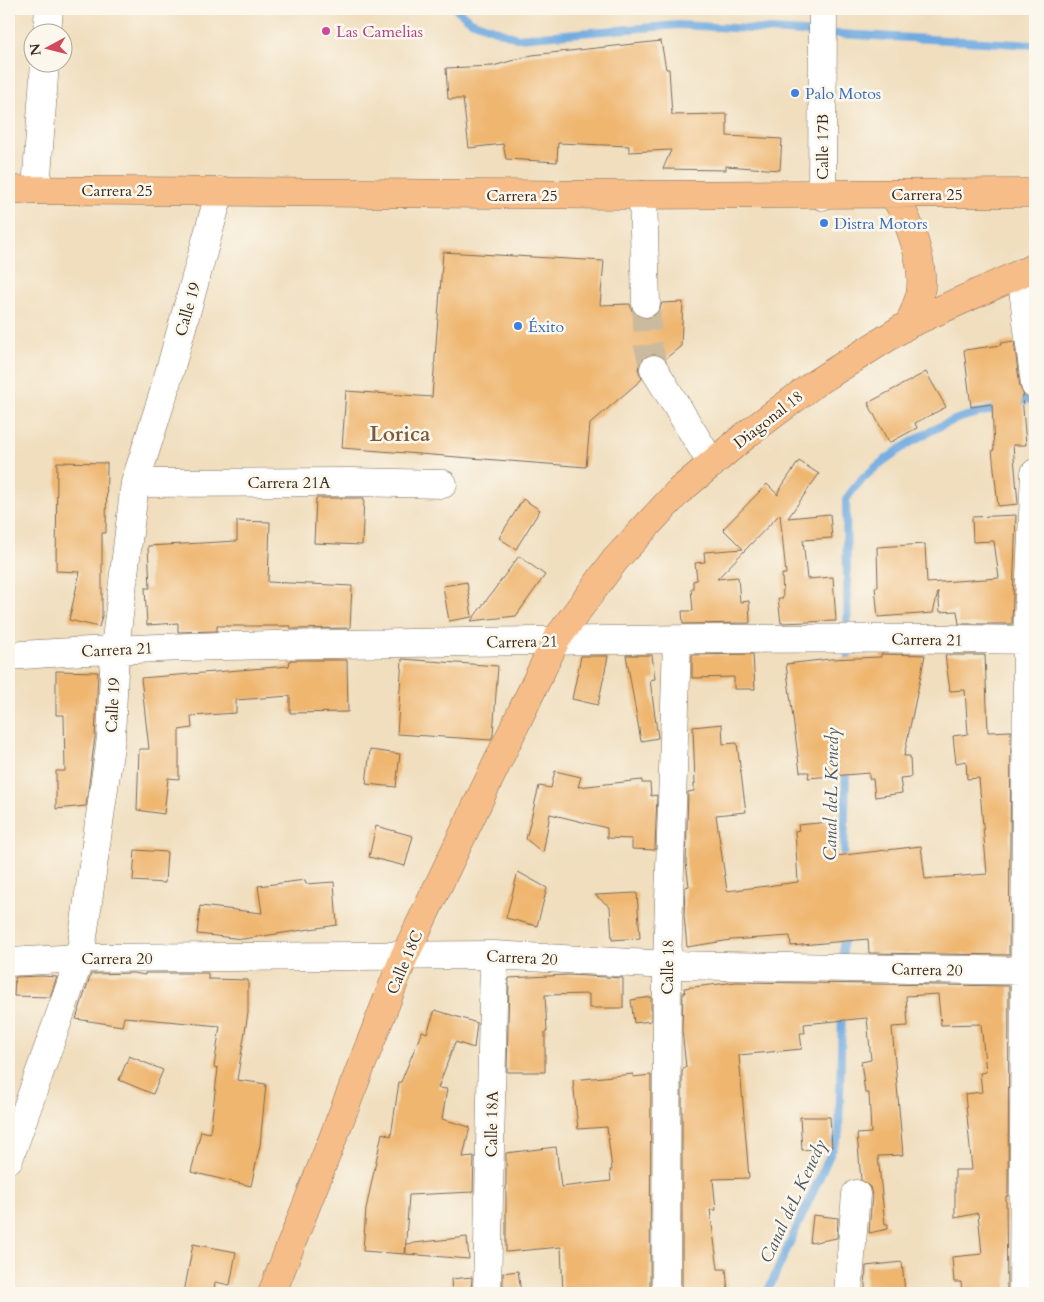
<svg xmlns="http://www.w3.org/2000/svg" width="1044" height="1302" font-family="Cardo,serif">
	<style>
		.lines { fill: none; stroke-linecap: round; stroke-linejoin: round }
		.stream { stroke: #6faae0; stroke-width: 8 }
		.building { fill: #efb670 }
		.minor-tunnel { stroke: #ccba9e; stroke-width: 28; stroke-dasharray: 28 14; stroke-linecap: butt }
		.minor-casing { stroke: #7a6956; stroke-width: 29 }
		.major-casing { stroke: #7a6956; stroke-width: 29 }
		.minor { stroke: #fff; stroke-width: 28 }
		.major { stroke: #f7bd88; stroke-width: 28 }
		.hotel-dot { fill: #d1479c; stroke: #fbf7ec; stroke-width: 2 }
		.shop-dot { fill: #3f7fe0; stroke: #fbf7ec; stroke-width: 2 }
		.labels { text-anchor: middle; stroke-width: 5; stroke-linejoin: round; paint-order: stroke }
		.hotel-label { font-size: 16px; fill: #b23c85; stroke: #fbf7ec; text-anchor: start }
		.shop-label { font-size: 16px; fill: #366cbe; stroke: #fbf7ec; text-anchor: start }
		.street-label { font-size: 16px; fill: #3b2a1e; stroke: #fbf7ec }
		.water-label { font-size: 18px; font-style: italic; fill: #4d5762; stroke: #fbf7ec }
		.district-label { font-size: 21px; font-weight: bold; fill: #7a5b3b; stroke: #fbf7ec }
	</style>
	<rect width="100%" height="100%" fill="#fbf7ec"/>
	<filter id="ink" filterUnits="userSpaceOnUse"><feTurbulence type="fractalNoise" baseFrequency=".02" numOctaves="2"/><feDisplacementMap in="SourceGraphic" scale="10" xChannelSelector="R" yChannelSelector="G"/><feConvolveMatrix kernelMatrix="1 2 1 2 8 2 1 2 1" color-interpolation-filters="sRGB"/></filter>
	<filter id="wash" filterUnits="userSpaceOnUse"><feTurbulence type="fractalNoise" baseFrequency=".0096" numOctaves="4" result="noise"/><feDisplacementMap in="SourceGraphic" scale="20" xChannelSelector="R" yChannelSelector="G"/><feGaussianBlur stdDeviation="1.12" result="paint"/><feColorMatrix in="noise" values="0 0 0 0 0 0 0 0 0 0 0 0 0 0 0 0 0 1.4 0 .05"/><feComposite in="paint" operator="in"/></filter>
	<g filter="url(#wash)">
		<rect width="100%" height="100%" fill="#f0debe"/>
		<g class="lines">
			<path class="stream" d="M456,9L471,21L517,38L679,25L1035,45
				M1013,404L1035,398
				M848,667L846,500C864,468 923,432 957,419C972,414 988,411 1002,407
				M844,864L846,766
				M843,964V931
				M767,1293L839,1135L842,1011"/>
		</g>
		<g id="blocks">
			<path class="building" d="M661,41L666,69H669L672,115L727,114V136L782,139L780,170L726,166V170L663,169L671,150L629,152V146L558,143L557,162L506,159L503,144L469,148L463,99H448L446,68L493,66L532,55Z
				M443,252L604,261L600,305L630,304L632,311L638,316L647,319L654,317L659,311L662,303L683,302L681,346L665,359L654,353L645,356L640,362L638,369L642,379L590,424L586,467L342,448L346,391L432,397Z
				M1014,341L1020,387L1024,396H1022L1026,445H1013L1018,504L998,506L992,450H994L992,404L971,407L964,350L1001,345V343Z
				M926,372L946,407L915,423L917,428L889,443L868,403Z
				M799,461L819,474L788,518L830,514L832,538L803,540L807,579L833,577L836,621L781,623L778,598H783L782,574H786L780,514L717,579L738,577L740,602L749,601L750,623L683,624L682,611H693L691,589H693V581L697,580L695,563L705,562L704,552L743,549L723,529L767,484L778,495V492Z
				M57,462L107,463L106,533H102V616L99,627L69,620L80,572L56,571Z
				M316,498H364L362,545L314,543Z
				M523,499L540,510L516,549L499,538Z
				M1016,515L1012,624H959L957,611L940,612L938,592L933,613L878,617L875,587H878L877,547L925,544L927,583L999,578L994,541L973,542L972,517Z
				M237,521L270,522L268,582L352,586L350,628L291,629V626H217V631L178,632V623L147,625L145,588H150L148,546L237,541Z
				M519,556L545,575L516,616L471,621Z
				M467,582L472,617L449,621L443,586Z
				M753,654L755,689H734V677L692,678V655Z
				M881,654L925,655L904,756H910L911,777L900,778L902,793L875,797L873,779H869V773L808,778L809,772H800L786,664L830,659L881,657Z
				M626,655H652L655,679L650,680L658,738L641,741Z
				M945,655H985L988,732L1011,731L1009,955L869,953L868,939L791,946L790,936L731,940L687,947L684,916L685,887L689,886L686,863L688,792L694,791V784H695L693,727L722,724L723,744L737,743L746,812L716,815L727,891L798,882L795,831L799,830L798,825L829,822V826L833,825L836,856L921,846L925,879L987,874L979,778L967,779L966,761L956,763L953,736L968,734L965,690L950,691Z
				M581,656H608L598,705L572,699Z
				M402,659L498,666L493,735L491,740L397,734Z
				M290,660H347L348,712L290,713V696L236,700V713L191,716L192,728L179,730V779L168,778L164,814L137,810L139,749H149L141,678L289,666Z
				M56,671L98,672L95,737L86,806L56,809V771H65L64,715H56Z
				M370,750L400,754L396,787L366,784Z
				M555,771L581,777L578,787L642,780V783H650L651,796L657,795L655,850L632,849V839L607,838V828L550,814L543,853L526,839L539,786L551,788Z
				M376,826L413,836L405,866L369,857Z
				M135,850L167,852L165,883L133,881Z
				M518,872L547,888L537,926L506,918Z
				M305,880L306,884L334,882L337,925L243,939L197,934L200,906L262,913L258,886Z
				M637,893L640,938L612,940L610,907L595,895Z
				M133,973L145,975V973H208V979L248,980V1013L237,1080L266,1084L260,1145L251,1186L191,1172L201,1131L210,1133L218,1068L214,1067L220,1026L124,1017L122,1026L76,1019L91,974Z
				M568,975L623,978V1008H589V994L545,995L547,1032H545V1072H507L509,978Z
				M41,976L57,977L50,997L14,996L15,977Z
				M737,982L1009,986L1008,1196H1006L1007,1293H962L961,1282H954L952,1257L982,1254L978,1213L955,1218V1170H972L965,1094L982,1092L980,1073L986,1072L981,1024L941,1025L938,994L906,996L908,1026L892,1027L903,1155L878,1156L885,1224H888V1229L869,1233L872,1195L870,1187L861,1180L857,1134L871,1133L869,1093H865L861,1062L871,1060L867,1018L804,1024L805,1033H800L802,1049L739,1055L749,1178L713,1179L716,1210H710L718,1269H726L728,1293H682V1072L684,1067H686L682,1030L683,993H685L684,988Z
				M651,997V1021L634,1023L631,1000Z
				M435,1010L477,1023L474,1048L455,1042L438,1088L447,1089L442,1119L470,1127L463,1157L474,1156L473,1192L409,1195L405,1254L363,1251L366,1209L382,1133L391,1136L399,1082H401L422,1031L427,1033Z
				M129,1056L163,1070L153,1094L119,1080Z
				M633,1074V1077L651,1075L650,1293H563L561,1247L506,1252V1153L556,1147L561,1187L611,1181L610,1170H612L607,1127L578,1129L573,1080Z
				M800,1117H830L832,1147L802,1150Z
				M813,1215L838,1218L837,1238L810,1243Z
				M467,1237L469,1259L406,1254V1244Z
				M193,1244L236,1252L230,1285L215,1282L214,1293H184Z
				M902,1262L905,1293H865L866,1266Z
				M518,1271L521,1293H503V1273Z
				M472,1277L471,1293H452L451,1279Z"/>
		</g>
	</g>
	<g filter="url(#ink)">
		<use href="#blocks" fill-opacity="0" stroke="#7a6956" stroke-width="1"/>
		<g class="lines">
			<path class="minor-tunnel" d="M646,303L648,345L654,369"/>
			<g class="minor-casing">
				<path id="minor" d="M47,32L49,9
					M36,190L45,62
					M643,195L646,303
					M822,196L823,9
					M1021,273L1035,385
					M654,369L712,464
					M135,483L352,482L443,484
					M9,656C143,646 277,645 411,643C619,639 827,637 1035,640
					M9,962L80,958L494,955L667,965L1035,971
					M9,1159L80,958L111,738L115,648L135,483L163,395L220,191
					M487,1293L494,955
					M666,1293L667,965L677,641
					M848,1293L856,1194
					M1023,1293L1027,640L1035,473"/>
			</g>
			<g class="major-casing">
				<path id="major" d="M9,190L621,195L1035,193
					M893,194C909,219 926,265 920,295C917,305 913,315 909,324
					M272,1293L404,957L556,640L615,560L679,491L746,435L814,384L909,324L1035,267"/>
			</g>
			<use href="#minor" class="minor"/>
			<use href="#major" class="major"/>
		</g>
	</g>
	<circle class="hotel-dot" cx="326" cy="31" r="5"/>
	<g class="shop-dot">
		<circle cx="795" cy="93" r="5"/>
		<circle cx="824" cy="223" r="5"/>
		<circle cx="518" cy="326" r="5"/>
	</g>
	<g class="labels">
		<g class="hotel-label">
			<text x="336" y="37">Las Camelias</text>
		</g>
		<g class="shop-label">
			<text x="805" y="99">Palo Motos</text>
			<text x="834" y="229">Distra Motors</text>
			<text x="528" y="332">Éxito</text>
		</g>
		<g class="street-label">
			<text transform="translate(822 147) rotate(-90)" y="6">Calle 17B</text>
			<text x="117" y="196">Carrera 25</text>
			<text x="927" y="200">Carrera 25</text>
			<text x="522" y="201">Carrera 25</text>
			<text transform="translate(187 309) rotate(-74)" y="6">Calle 19</text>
			<text transform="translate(768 419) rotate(-38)" y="6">Diagonal 18</text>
			<text x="289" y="488">Carrera 21A</text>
			<text transform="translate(927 639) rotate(1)" y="6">Carrera 21</text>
			<text transform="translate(522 641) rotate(-1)" y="6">Carrera 21</text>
			<text transform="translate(117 649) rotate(-3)" y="6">Carrera 21</text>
			<text transform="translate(112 705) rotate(-87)" y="6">Calle 19</text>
			<text transform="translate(522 957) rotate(3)" y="6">Carrera 20</text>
			<text x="117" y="964">Carrera 20</text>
			<text transform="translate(404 962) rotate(-67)" y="6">Calle 18C</text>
			<text transform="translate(667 967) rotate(-89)" y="6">Calle 18</text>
			<text transform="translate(927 969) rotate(1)" y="6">Carrera 20</text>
			<text transform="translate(491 1124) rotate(-89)" y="6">Calle 18A</text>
		</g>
		<g class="water-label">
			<text transform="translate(831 794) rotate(-89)" y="6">Canal deL Kenedy</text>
			<text transform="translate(793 1201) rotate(-65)" y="6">Canal deL Kenedy</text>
		</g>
		<g class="district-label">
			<text x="400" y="441">Lorica</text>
		</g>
	</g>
	<rect width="1044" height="1302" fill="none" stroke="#fbf7ec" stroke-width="30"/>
	<g transform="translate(48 48) rotate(263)"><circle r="24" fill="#fbf7ec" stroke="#aea59a"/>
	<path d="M0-4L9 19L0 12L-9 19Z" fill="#d1495b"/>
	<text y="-8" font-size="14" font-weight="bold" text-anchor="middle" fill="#3b2a1e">N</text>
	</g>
</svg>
